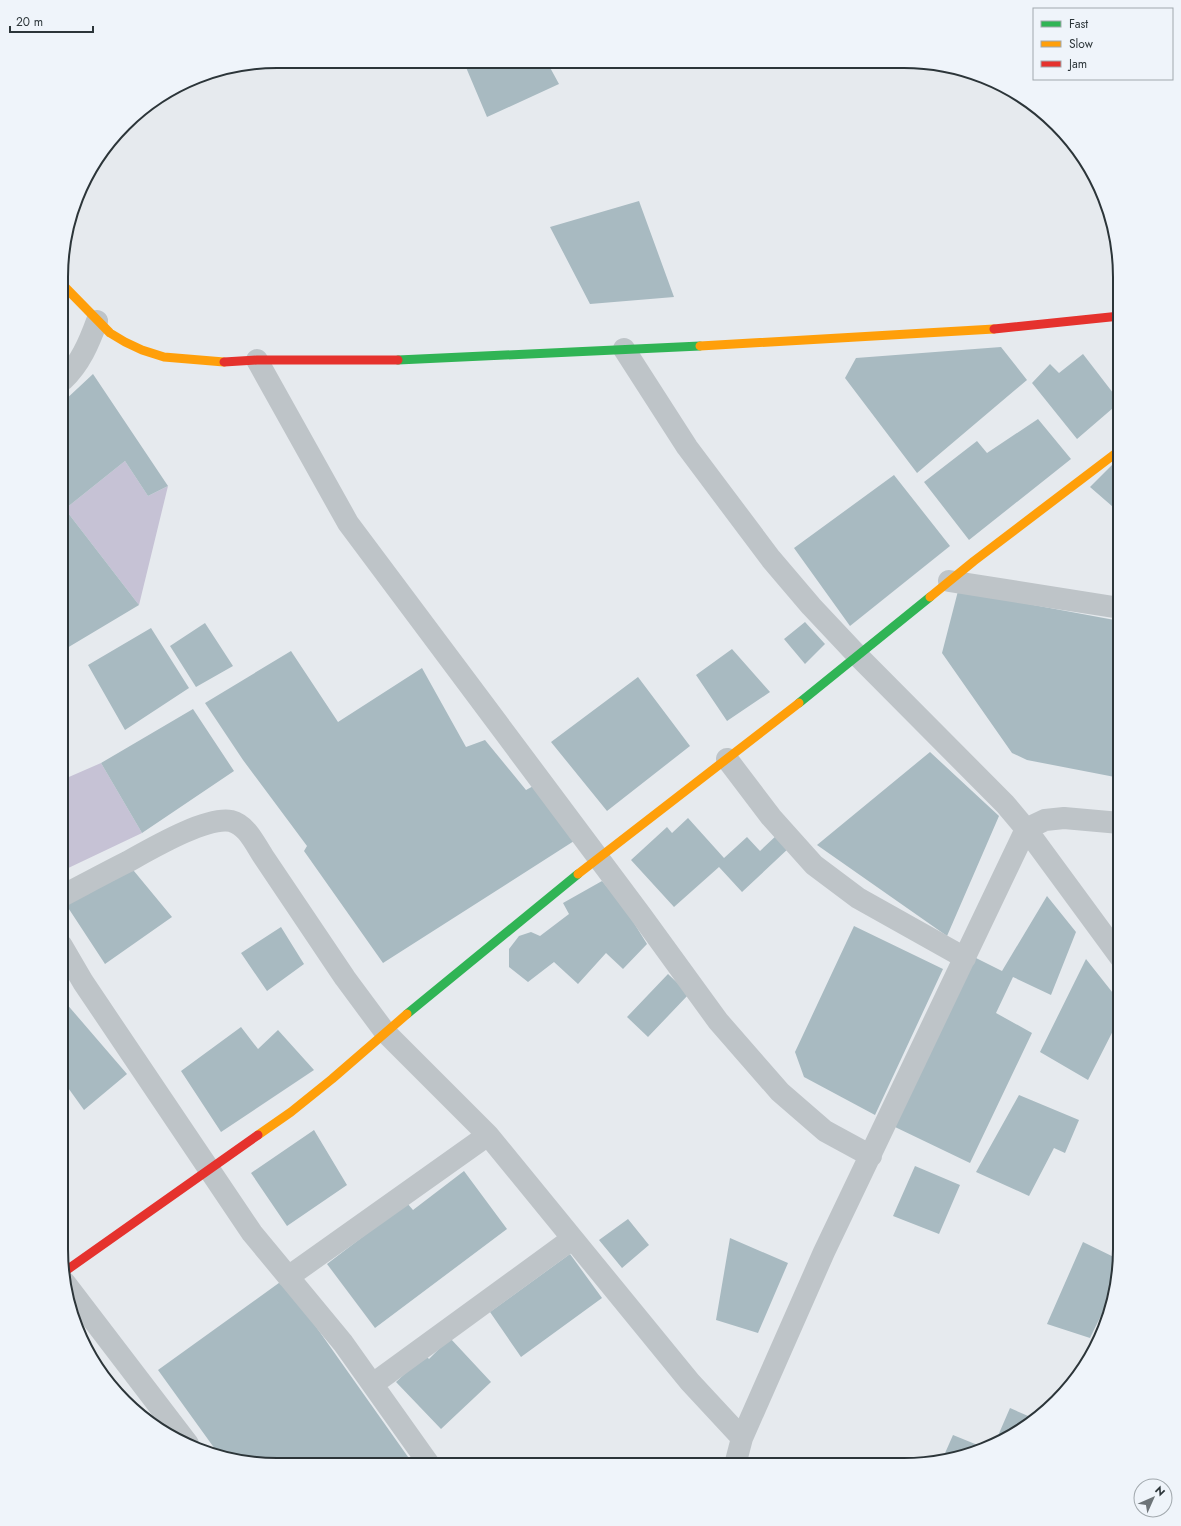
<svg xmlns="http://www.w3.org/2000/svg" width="1181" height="1526" font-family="Jost,sans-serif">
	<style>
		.green { fill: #c6c2d5 }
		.building { fill: #a8bac1 }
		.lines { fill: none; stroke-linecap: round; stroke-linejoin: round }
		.street { stroke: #bec4c8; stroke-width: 22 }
		.fast { stroke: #30b455; stroke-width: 9 }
		.slow { stroke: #ff9f0a; stroke-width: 9 }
		.jam { stroke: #e5322d; stroke-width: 9 }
		.rim { fill: none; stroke: #2c3539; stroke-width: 2 }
	</style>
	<rect width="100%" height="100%" fill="#e6eaee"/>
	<path class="green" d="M125,461L148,496L168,486L139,605L65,509Z
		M101,763L142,833L62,871V780Z"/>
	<path class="building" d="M473,62H547L559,84L487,117L465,65Z
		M639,201L674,297L590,304L550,227Z
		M1001,347L1027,380L917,473L845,378L856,358Z
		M1083,354L1120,402L1077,439L1032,383L1050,364L1059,373Z
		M93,374L168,486L148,496L125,461L65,509L139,605L62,651L63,402Z
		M1038,419L1071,459L969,540L924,482L977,441L987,453Z
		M1120,457V513L1090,487Z
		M894,475L950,546L850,626L794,548Z
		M958,591L1120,621V778L1027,760L1012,753L942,653Z
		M805,622L825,644L805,664L784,639Z
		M205,623L233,666L196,687L170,646Z
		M151,628L189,688L125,730L88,665Z
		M732,649L770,692L727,721L696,675Z
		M291,651L338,722L422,668L466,747L485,740L526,790L537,784L574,841L383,963L304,851L307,846L243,760L205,703Z
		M638,677L690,746L607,811L551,742Z
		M193,709L234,771L142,833L101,763Z
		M930,752L999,816L947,936L817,845Z
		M688,818L724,858L747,837L760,851L778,834L790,847L742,892L719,867L674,907L631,860L667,827L672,833Z
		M129,865L172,917L105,964L65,903Z
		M602,881L624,907L647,944L623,969L606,953L578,984L554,962L528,982L509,967V949L519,936L531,932L540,936L569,914L563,903Z
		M1047,896L1076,932L1051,995L1013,977L996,1013L1032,1033L970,1163L895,1127L974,957L1002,971Z
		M854,926L943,969L875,1115L804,1077L795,1052Z
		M281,927L304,964L267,991L241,953Z
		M1086,959L1120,1002V1017L1088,1080L1040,1052Z
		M668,974L689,994L648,1037L627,1017Z
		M65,1002L127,1074L84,1110L61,1078V1005Z
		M241,1027L258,1049L278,1030L314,1070L221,1132L181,1071Z
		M1120,1071V1081L1115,1076Z
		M1019,1095L1079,1120L1065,1153L1054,1148L1029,1196L976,1172Z
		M314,1130L347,1185L287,1226L251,1173Z
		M915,1166L960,1185L939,1234L893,1216Z
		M464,1171L507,1229L375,1328L327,1264L407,1203L413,1210Z
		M628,1219L649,1245L622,1268L599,1240Z
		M730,1238L788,1263L758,1333L716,1320Z
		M1083,1242L1120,1260L1114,1289L1090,1338L1047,1324Z
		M570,1254L602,1298L521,1357L490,1312Z
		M283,1280L413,1464L249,1463L220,1456L158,1370Z
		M450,1338L491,1382L441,1429L396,1382L425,1355L429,1359Z
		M1010,1408L1035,1419L1000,1443L994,1445Z
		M953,1435L985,1448L960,1458L942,1460Z"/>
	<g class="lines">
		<path class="street" d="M624,349L687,447L771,559L811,606L858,656L1005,804L1026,829L1120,957
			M257,360L348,523L641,915L718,1021L780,1092L825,1131L871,1156
			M63,380C80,364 89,343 97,321
			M949,581L1120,608
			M727,759L771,817L814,865L858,898L965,958
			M62,896C83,885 105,873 127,862C149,850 206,816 231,821C247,825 255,844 263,856L345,978L385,1032L488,1135L690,1382L742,1438
			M62,946L83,982L252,1233L343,1343L429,1464
			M288,1277L488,1135
			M65,1283L188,1444
			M373,1384L572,1239
			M735,1465L742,1438L824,1252L1026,829L1045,820L1064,818L1120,823"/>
		<path class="fast" d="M398,360L700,346
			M799,703L930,597
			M407,1014L578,874"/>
		<path class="slow" d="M63,285L110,333L125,342L142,350L164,357L224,362
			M700,346L994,329
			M930,597L974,561L1120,450
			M578,874L799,703
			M258,1135L291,1112L332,1079L407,1014"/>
		<path class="jam" d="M994,329L1120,316
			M224,362L257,360H398
			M64,1272L258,1135"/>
	</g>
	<path d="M0 0H1181V1526H0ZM277 68H904A209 209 0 0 1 1113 277V1249A209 209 0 0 1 904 1458H277A209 209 0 0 1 68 1249V277A209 209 0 0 1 277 68Z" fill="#eff4fa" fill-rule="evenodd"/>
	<path class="rim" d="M277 68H904A209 209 0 0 1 1113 277V1249A209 209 0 0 1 904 1458H277A209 209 0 0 1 68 1249V277A209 209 0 0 1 277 68Z"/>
	<rect x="1033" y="8" width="140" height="72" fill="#eff4fa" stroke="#a1a8ad"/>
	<rect x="1041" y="21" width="20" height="6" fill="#30b455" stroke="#a1a8ad"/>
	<text x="1069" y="28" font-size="12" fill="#2c3539">Fast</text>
	<rect x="1041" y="41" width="20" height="6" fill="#ff9f0a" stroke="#a1a8ad"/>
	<text x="1069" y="48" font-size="12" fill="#2c3539">Slow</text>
	<rect x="1041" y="61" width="20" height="6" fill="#e5322d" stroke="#a1a8ad"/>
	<text x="1069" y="68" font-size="12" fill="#2c3539">Jam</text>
	<g transform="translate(1153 1498) rotate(45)"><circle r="19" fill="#eff4fa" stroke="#a1a8ad"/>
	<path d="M0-3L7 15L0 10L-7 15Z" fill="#6d7478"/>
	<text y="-6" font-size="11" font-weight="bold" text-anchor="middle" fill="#2c3539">N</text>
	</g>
	<path d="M10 26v6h83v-6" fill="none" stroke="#2c3539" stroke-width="2"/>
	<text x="16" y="26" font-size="12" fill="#2c3539" stroke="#eff4fa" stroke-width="3" paint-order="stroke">20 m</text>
</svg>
